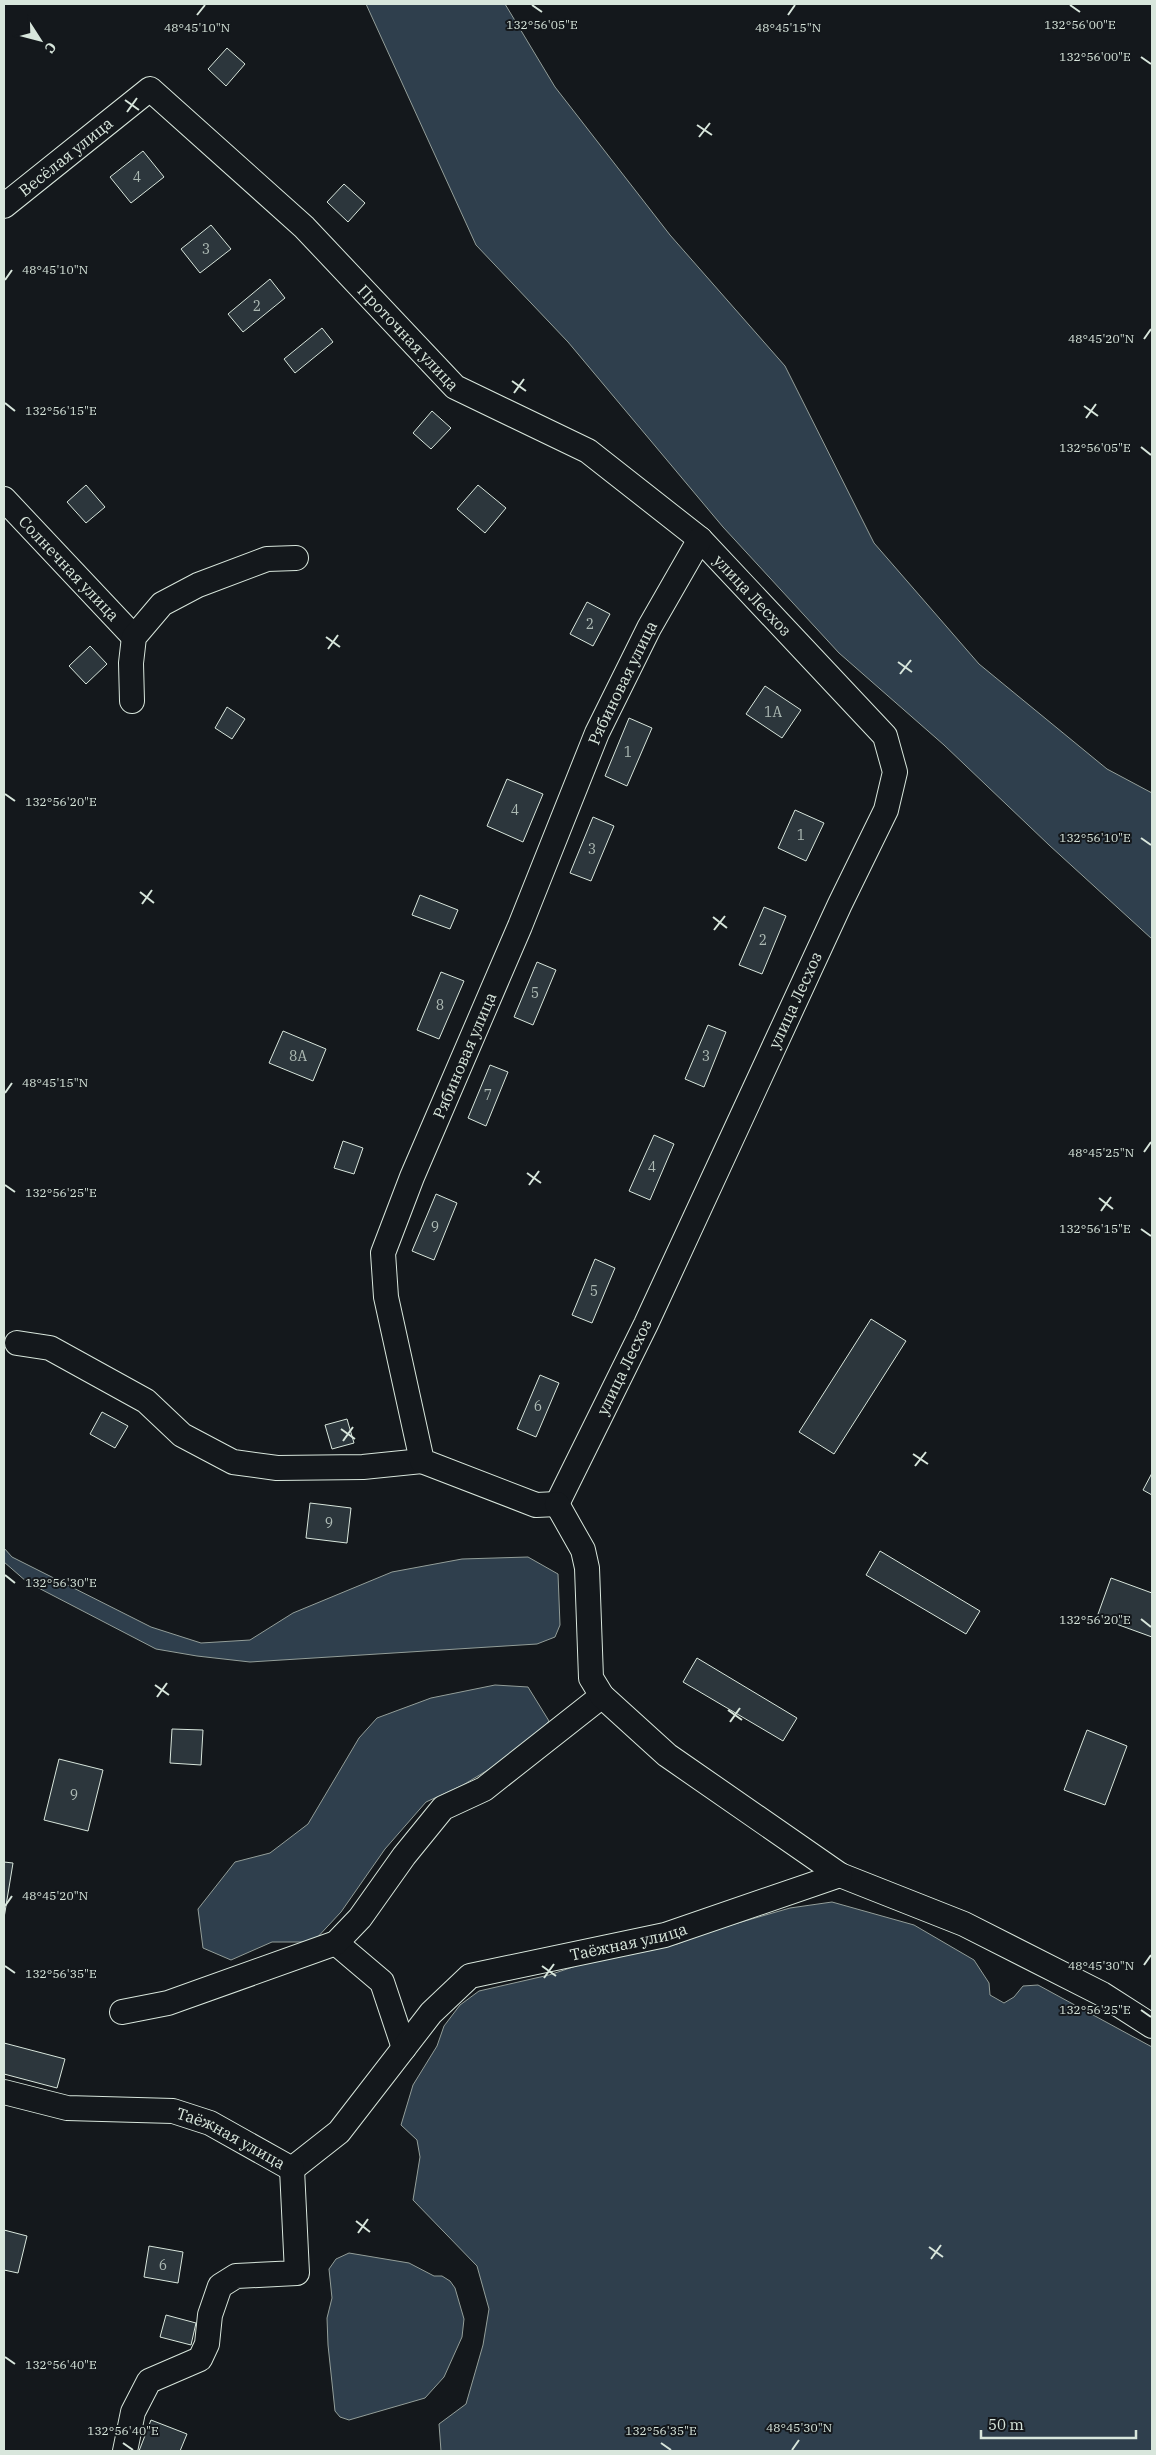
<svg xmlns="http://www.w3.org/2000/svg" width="1156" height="2455" font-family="'IBM Plex Serif',serif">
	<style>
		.water { fill: #2f3f4d; stroke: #939e99 }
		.building { fill: #2c363c; stroke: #d8e6dc }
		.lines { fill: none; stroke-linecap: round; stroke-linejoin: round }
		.minor-casing { stroke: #d8e6dc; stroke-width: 26 }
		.minor { stroke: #14181c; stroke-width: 24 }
		.ticks { fill: none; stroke: #d8e6dc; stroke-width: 2 }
		.labels { text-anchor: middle; stroke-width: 4; stroke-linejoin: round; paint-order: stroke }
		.number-label { font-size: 14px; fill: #adbab4 }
		.street-label { font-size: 16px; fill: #d8e6dc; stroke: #14181c }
		.ticks-label { font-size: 12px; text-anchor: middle; fill: #d8e6dc; stroke: #14181c; stroke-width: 4; stroke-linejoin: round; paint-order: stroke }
	</style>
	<rect width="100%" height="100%" fill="#14181c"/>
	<path class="water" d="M366,4H505L555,87L670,235L785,366L874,543L979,664L1107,769L1152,793V939L1049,845L944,745L839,653L723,527L568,342L476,245Z
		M4,1548L12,1557L151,1627L201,1643L250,1640L293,1613L392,1572L462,1559L528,1557L558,1574L560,1625L555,1637L537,1644L250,1662L197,1656L156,1649L27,1582L4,1562Z
		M495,1685L528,1687L549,1721L521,1750L463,1785L426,1802L385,1849L341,1912L313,1942H272L231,1960L203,1948L198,1909L235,1862L270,1853L308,1824L359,1738L377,1718L431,1698Z
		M832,1902L914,1925L974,1960L989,1983L990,1995L1004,2003L1014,1997L1023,1986L1038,1985L1152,2047V2451H441L439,2424L466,2404L483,2345L489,2309L477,2266L413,2200L420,2157L417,2140L401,2125L413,2085L437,2046L444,2026L460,2005L479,1991L549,1975L579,1965L677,1944L710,1931L790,1908Z
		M349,2253L409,2263L434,2276H442L450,2281L455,2288L464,2319L462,2337L444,2377L425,2398L349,2420L340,2417L335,2411L328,2345L327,2318L332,2298L329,2269L336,2259Z"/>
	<path class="building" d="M227,48L245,64L226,86L208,69Z
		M143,151L164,177L131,203L110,177Z
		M344,184L365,203L348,222L327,202Z
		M211,225L231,249L200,273L181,249Z
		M270,279L285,298L243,332L228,314Z
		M322,328L333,342L295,373L284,359Z
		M432,411L451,428L431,449L413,433Z
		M86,485L105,507L86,523L67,502Z
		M478,485L506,508L485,533L457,509Z
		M587,602L610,614L593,646L570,634Z
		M90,646L107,664L86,684L69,666Z
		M765,686L801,710L782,738L746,714Z
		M227,707L245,719L232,739L215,728Z
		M629,718L652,728L627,786L605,776Z
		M507,779L543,794L523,842L487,826Z
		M795,810L824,823L806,861L778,848Z
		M593,817L614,826L591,881L570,873Z
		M420,895L458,910L450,929L412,915Z
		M764,907L786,916L762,974L739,965Z
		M537,962L556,970L533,1025L514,1017Z
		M441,972L464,981L439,1039L417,1030Z
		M708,1025L726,1032L704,1087L685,1079Z
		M283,1031L326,1049L313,1081L269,1063Z
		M490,1065L508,1072L486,1126L468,1118Z
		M654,1135L674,1144L650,1200L629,1191Z
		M343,1141L363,1148L354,1174L334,1168Z
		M436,1194L457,1203L434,1260L412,1251Z
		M595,1259L615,1268L592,1323L572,1315Z
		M871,1319L906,1341L834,1454L799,1432Z
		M540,1375L559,1383L536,1437L517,1429Z
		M102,1412L128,1426L115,1448L90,1434Z
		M347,1419L354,1443L332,1449L325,1425Z
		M1152,1473V1495L1143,1490Z
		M310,1503L351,1508L347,1543L306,1538Z
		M880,1551L980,1611L966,1634L866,1575Z
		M1111,1578L1152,1593V1637L1097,1617Z
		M697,1658L797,1718L783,1741L683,1682Z
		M172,1729L203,1730L201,1765L170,1763Z
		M1087,1730L1127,1746L1105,1805L1064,1790Z
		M59,1759L103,1770L88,1831L44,1820Z
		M4,1862L13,1863L4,1918Z
		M4,2043L65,2059L57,2088L4,2074Z
		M4,2230L27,2236L18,2273L4,2270Z
		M149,2246L183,2252L178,2283L144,2277Z
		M166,2315L196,2323L191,2345L160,2337Z
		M151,2420L187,2434L180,2451H139Z"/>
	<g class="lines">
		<g class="minor-casing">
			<g id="minor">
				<path id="s1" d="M4,206L150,89L304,227L455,387L588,451L700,539L885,736L895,772L886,810L840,904L646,1324L557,1504"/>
				<path id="s2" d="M4,499L134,637"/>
				<path d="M132,701L131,663L134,637L162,604L198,585L267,559L296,558"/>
				<path d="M17,1343L50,1348L146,1401L182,1435L233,1462L277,1468L363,1467L422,1461"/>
				<path id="s3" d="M557,1504L536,1505L422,1461L386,1297L383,1253L412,1177L520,926L597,733L649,628L700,539"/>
				<path d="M840,1875L964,1924L1102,1994L1152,2026"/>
				<path d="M336,1943L382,1982L404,2048"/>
				<path d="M122,2012L168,2003L336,1943L360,1918L404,1856L443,1808L484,1789L602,1696"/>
				<path id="s4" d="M4,2092L67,2108L173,2111L210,2123L292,2169L339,2132L431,2013L470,1976L665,1935L840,1875L667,1755L602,1696L591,1678L587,1568L583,1550L557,1504"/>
				<path d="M125,2451L133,2412L149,2381L200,2359L207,2344L210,2315L220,2286L236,2276L297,2273L292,2169"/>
			</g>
		</g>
		<use href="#minor" class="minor"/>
	</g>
	<path class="ticks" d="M532,5L542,12M1070,5L1080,12M197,15L205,5M788,15L795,5M1141,57L1151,64M125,100L139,110M127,112L137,98M697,125L712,135M699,137L710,123M5,280L12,270M1144,339L1151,329M512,381L526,391M514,393L524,379M5,403L15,411M1084,406L1098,416M1086,418L1096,404M1141,447L1151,455M326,637L340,647M328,649L338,635M898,662L912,672M900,674L911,660M5,794L15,801M1141,838L1151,845M140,892L154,903M142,904L152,890M713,917L727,928M714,930L725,916M5,1093L12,1083M1144,1152L1151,1142M527,1173L541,1183M5,1185L15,1192M529,1185L539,1171M1099,1198L1113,1209M1101,1211L1111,1197M1141,1229L1151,1236M341,1429L355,1439M343,1441L353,1427M913,1454L928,1464M915,1466L926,1452M5,1575L15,1583M1141,1619L1151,1627M155,1685L169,1695M157,1697L167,1683M728,1710L742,1720M730,1722L740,1708M5,1906L12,1896M1144,1965L1151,1955M5,1966L15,1973M542,1966L556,1976M544,1978L554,1964M1141,2010L1151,2017M356,2221L370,2232M358,2233L368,2219M929,2247L943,2257M931,2259L941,2245M5,2357L15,2364M123,2443L133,2450M661,2443L671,2450M792,2450L799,2440"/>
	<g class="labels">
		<g class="number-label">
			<text x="137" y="182">4</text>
			<text x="206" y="254">3</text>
			<text x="257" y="311">2</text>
			<text x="590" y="629">2</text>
			<text x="773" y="717">1А</text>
			<text x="628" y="757">1</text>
			<text x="515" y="815">4</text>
			<text x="801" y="840">1</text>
			<text x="592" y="854">3</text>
			<text x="763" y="945">2</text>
			<text x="535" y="998">5</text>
			<text x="440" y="1010">8</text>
			<text x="298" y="1061">8А</text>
			<text x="706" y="1061">3</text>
			<text x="488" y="1100">7</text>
			<text x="652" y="1172">4</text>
			<text x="435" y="1232">9</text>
			<text x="594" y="1296">5</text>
			<text x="538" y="1411">6</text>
			<text x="329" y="1528">9</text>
			<text x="74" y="1800">9</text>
			<text x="163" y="2270">6</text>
		</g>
		<g class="street-label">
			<text dy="6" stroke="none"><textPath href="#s1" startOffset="79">Весёлая улица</textPath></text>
			<text dy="6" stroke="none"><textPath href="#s1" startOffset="546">Проточная улица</textPath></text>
			<text dy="6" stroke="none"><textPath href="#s2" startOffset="95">Солнечная улица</textPath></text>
			<text dy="6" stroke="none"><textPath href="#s1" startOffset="981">улица Лесхоз</textPath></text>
			<text dy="6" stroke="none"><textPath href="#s3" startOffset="974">Рябиновая улица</textPath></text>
			<text transform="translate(795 1000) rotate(-65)" y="6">улица Лесхоз</text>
			<text dy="6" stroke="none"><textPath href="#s3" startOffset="569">Рябиновая улица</textPath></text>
			<text transform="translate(624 1367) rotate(-64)" y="6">улица Лесхоз</text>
			<text dy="6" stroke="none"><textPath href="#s4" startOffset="730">Таёжная улица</textPath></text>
			<text dy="6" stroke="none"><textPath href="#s4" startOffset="235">Таёжная улица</textPath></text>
		</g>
	</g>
	<g class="ticks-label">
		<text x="542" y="29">132°56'05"E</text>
		<text x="1080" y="29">132°56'00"E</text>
		<text x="197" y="32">48°45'10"N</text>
		<text x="788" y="32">48°45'15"N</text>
		<text x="1095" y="61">132°56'00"E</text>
		<text x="55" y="274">48°45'10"N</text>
		<text x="1101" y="343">48°45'20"N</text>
		<text x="61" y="415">132°56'15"E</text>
		<text x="1095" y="452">132°56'05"E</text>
		<text x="61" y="806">132°56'20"E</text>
		<text x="1095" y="842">132°56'10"E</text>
		<text x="55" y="1087">48°45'15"N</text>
		<text x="1101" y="1157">48°45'25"N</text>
		<text x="61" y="1197">132°56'25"E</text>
		<text x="1095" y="1233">132°56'15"E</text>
		<text x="61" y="1587">132°56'30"E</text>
		<text x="1095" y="1624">132°56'20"E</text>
		<text x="55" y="1900">48°45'20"N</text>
		<text x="1101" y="1970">48°45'30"N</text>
		<text x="61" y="1978">132°56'35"E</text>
		<text x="1095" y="2014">132°56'25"E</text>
		<text x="61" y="2369">132°56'40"E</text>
		<text x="799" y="2432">48°45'30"N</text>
		<text x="123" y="2435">132°56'40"E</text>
		<text x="661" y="2435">132°56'35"E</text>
	</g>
	<rect width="1156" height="2455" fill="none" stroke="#d8e6dc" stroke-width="10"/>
	<g transform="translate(40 40) rotate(126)" stroke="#14181c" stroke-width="4" paint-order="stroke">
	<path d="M0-4L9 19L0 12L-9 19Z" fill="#d8e6dc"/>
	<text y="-8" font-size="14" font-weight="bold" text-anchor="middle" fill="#d8e6dc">С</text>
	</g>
	<path d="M981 2430v8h155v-8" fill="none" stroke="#d8e6dc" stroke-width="2.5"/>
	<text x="988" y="2430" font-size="15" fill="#d8e6dc" stroke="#14181c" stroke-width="4" paint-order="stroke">50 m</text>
</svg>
